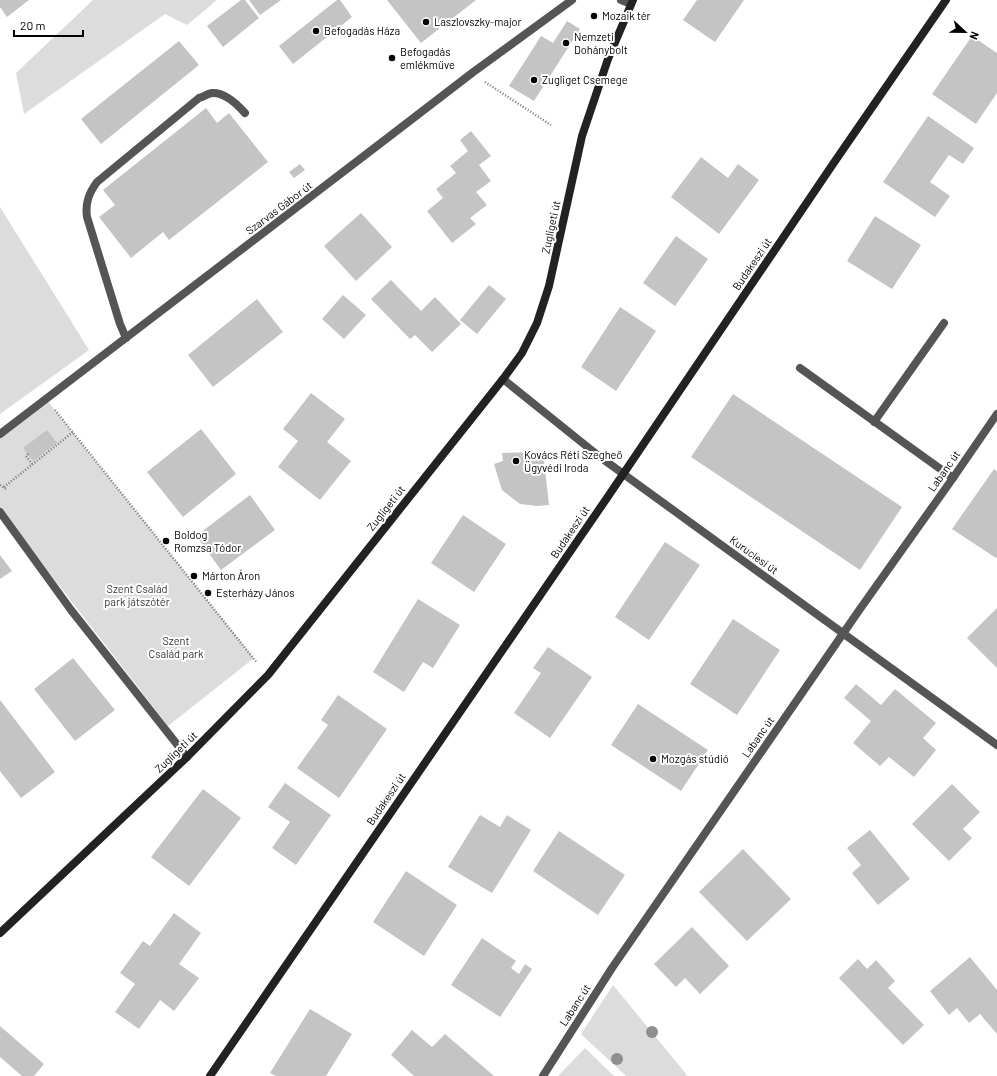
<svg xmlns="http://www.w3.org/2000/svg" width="997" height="1076" font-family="Barlow,sans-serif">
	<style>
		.green { fill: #dcdcdc }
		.building { fill: #c4c4c4 }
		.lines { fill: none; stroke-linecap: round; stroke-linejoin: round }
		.path { stroke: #777; stroke-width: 2.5; stroke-dasharray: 1 2; stroke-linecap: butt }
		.lane { stroke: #555; stroke-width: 8 }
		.street { stroke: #555; stroke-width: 8 }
		.secondary { stroke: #222; stroke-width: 8 }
		.tree { fill: #8f8f8f }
		.poi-dot { fill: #000; stroke: #fff; stroke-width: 1.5 }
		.labels { text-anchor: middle; stroke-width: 4; stroke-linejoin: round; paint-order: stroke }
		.poi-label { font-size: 11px; fill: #000; stroke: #fff; text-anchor: start }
		.street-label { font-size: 11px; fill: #000; stroke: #fff }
		.park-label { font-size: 11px; fill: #333; stroke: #fff }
	</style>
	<rect width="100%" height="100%" fill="#fff"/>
	<path class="green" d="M93,0H217L187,25L165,14L24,114L16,73Z
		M0,207L89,350L0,414Z
		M46,399L254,658L168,726L0,509V434Z
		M613,985L687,1075L686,1076H626L581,1034Z
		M585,1048L614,1076H558Z"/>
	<path class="building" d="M0,0H29L7,17L0,7Z
		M241,0H245L259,18L223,47L207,26Z
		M249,0H281L260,15Z
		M337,0H340L352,17L293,64L279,46Z
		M387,0H476L421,43Z
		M697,0H744L715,42L683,20Z
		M567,21L580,29L534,101L509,86L541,36L553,43Z
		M972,36L997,53V93L976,124L932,94Z
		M179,41L199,65L101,144L81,119Z
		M206,108L217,123L229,113L268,162L169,240L163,232L131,258L99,217L115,205L103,190Z
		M928,116L974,148L963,164L949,155L930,182L950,196L935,217L883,182Z
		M471,131L491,156L479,165L491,181L476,192L487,205L470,218L476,224L452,243L427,211L443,198L436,189L456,173L450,166L468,151L460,140Z
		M701,157L728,178L738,164L759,180L719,234L671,197Z
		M300,164L305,170L294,178L289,172Z
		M361,213L392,247L356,281L324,246Z
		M875,216L921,245L892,289L847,261Z
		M676,236L708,259L675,306L643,283Z
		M391,280L421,311L435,297L461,324L432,352L415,335L410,339L371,299Z
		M489,285L506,299L477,334L460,320Z
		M343,295L366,315L344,339L322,319Z
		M257,299L283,332L213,387L188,355Z
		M620,307L656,331L616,391L581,367Z
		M311,393L345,419L327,442L351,461L320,500L278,467L298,441L283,429Z
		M733,394L902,507L860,570L691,457Z
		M201,429L236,474L183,517L147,472Z
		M47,430L57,443L33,461L23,448Z
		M543,452L549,505L537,506L520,504L502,490L494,464L503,461L502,453Z
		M994,469L997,471V557L996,558L952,529Z
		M250,495L275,530L221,570L196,536Z
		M463,515L506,544L474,592L431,563Z
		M665,542L700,565L649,640L615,617Z
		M0,555L12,571L0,579Z
		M418,599L460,625L433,668L423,662L404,692L373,672Z
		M997,608V668L967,638Z
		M733,619L780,650L737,715L690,684Z
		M548,647L592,677L550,738L514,713L541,673L533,668Z
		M73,658L115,710L75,741L34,689Z
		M856,684L881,705L895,689L936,723L923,738L936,750L914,777L889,757L880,766L853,743L871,721L844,698Z
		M338,695L387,729L339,798L297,768L328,725L321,720Z
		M0,700L55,772L21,798L0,771Z
		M638,704L708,750L681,791L611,745Z
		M285,783L331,815L296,865L272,848L290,822L268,807Z
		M952,784L980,812L963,829L972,838L949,861L912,824Z
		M203,789L241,818L189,886L151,857Z
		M480,815L500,827L507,815L531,830L492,893L448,867Z
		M870,830L910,879L878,905L852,873L861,865L847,848Z
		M559,831L625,875L598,915L533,871Z
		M743,849L791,899L747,941L699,892Z
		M406,871L457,905L424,956L373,922Z
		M174,913L201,933L179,964L199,978L174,1011L160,1000L139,1029L115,1012L135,984L120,973L143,941L150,946Z
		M692,927L729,966L700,994L685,978L676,987L654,964Z
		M482,938L516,961L511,968L519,974L525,964L532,969L500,1017L451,985Z
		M970,957L997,990V1034L980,1014L969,1023L957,1008L949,1015L930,991Z
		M858,959L867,969L876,960L895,981L888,988L924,1025L903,1045L839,978Z
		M310,1009L352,1034L326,1076H276L270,1073Z
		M0,1026L44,1064L34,1076H22L0,1057Z
		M412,1030L432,1047L445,1034L494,1076H414L391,1055Z"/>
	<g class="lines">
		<path class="path" d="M485,82L551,125
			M55,410L257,663
			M28,454L26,456L32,464
			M0,485L6,489
			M4,487L73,432"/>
		<path class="lane" d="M126,338L120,324L87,217C85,203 89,193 97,182L199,98C203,97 207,94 212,93C225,92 237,104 245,113
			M800,368L953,478
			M874,422L944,323"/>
		<path class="street" d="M621,0L631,4
			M503,379L600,457L997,745
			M0,434L390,136L472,73L572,0
			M0,512L71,610L187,757
			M543,1076L612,968L860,609L953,478L997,414"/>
		<path class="secondary" d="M0,933L187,757L268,675L503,379L522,353L537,323L549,286L582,136L608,59L633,0
			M210,1076L609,495L833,164L946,0"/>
	</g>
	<g class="tree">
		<circle cx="652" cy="1032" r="6"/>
		<circle cx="617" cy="1059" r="6"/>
	</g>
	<g class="poi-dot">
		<circle cx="594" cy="16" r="4"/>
		<circle cx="426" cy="22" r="4"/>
		<circle cx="316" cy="31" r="4"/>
		<circle cx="566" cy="43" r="4"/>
		<circle cx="392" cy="58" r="4"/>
		<circle cx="534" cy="80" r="4"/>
		<circle cx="516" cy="461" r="4"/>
		<circle cx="166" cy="541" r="4"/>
		<circle cx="194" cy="576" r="4"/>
		<circle cx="208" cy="593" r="4"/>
		<circle cx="653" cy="759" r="4"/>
	</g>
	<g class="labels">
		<g class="poi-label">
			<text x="602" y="20">Mozaik tér</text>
			<text x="434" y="26">Laszlovszky-major</text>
			<text x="324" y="35">Befogadás Háza</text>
			<text x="574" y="41">Nemzeti<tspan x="574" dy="13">Dohánybolt</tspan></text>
			<text x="400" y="56">Befogadás<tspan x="400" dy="13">emlékműve</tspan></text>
			<text x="542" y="84">Zugliget Csemege</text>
			<text x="524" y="459">Kovács Réti Szegheő<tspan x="524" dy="13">Ügyvédi Iroda</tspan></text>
			<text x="174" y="539">Boldog<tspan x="174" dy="13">Romzsa Tódor</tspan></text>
			<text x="202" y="580">Márton Áron</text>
			<text x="216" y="597">Esterházy János</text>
			<text x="661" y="763">Mozgás stúdió</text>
		</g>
		<g class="street-label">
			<text transform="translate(279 208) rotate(-37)" y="4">Szarvas Gábor út</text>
			<text transform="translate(551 227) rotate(-78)" y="4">Zugligeti út</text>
			<text transform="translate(752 264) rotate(-56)" y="4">Budakeszi út</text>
			<text transform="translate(944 471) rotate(-55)" y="4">Labanc út</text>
			<text transform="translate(386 508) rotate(-52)" y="4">Zugligeti út</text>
			<text transform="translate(570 532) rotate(-56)" y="4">Budakeszi út</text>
			<text transform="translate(754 555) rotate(36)" y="4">Kuruclesi út</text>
			<text transform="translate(758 737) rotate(-55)" y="4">Labanc út</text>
			<text transform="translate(176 752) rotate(-44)" y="4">Zugligeti út</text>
			<text transform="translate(386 799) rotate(-56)" y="4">Budakeszi út</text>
			<text transform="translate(575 1005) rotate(-57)" y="4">Labanc út</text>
		</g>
		<g class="park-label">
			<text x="137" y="593">Szent Család<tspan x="137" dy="13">park játszótér</tspan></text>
			<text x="176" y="645">Szent<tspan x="176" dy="13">Család park</tspan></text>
		</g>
	</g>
	<g transform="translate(965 32) rotate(112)" stroke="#ffffff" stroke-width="3" paint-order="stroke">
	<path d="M0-3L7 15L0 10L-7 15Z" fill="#000000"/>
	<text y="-6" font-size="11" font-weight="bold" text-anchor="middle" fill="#000000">N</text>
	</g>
	<path d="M14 30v6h69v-6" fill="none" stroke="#000000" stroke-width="2"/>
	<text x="20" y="30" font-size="12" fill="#000000" stroke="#ffffff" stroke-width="3" paint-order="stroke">20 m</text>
</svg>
